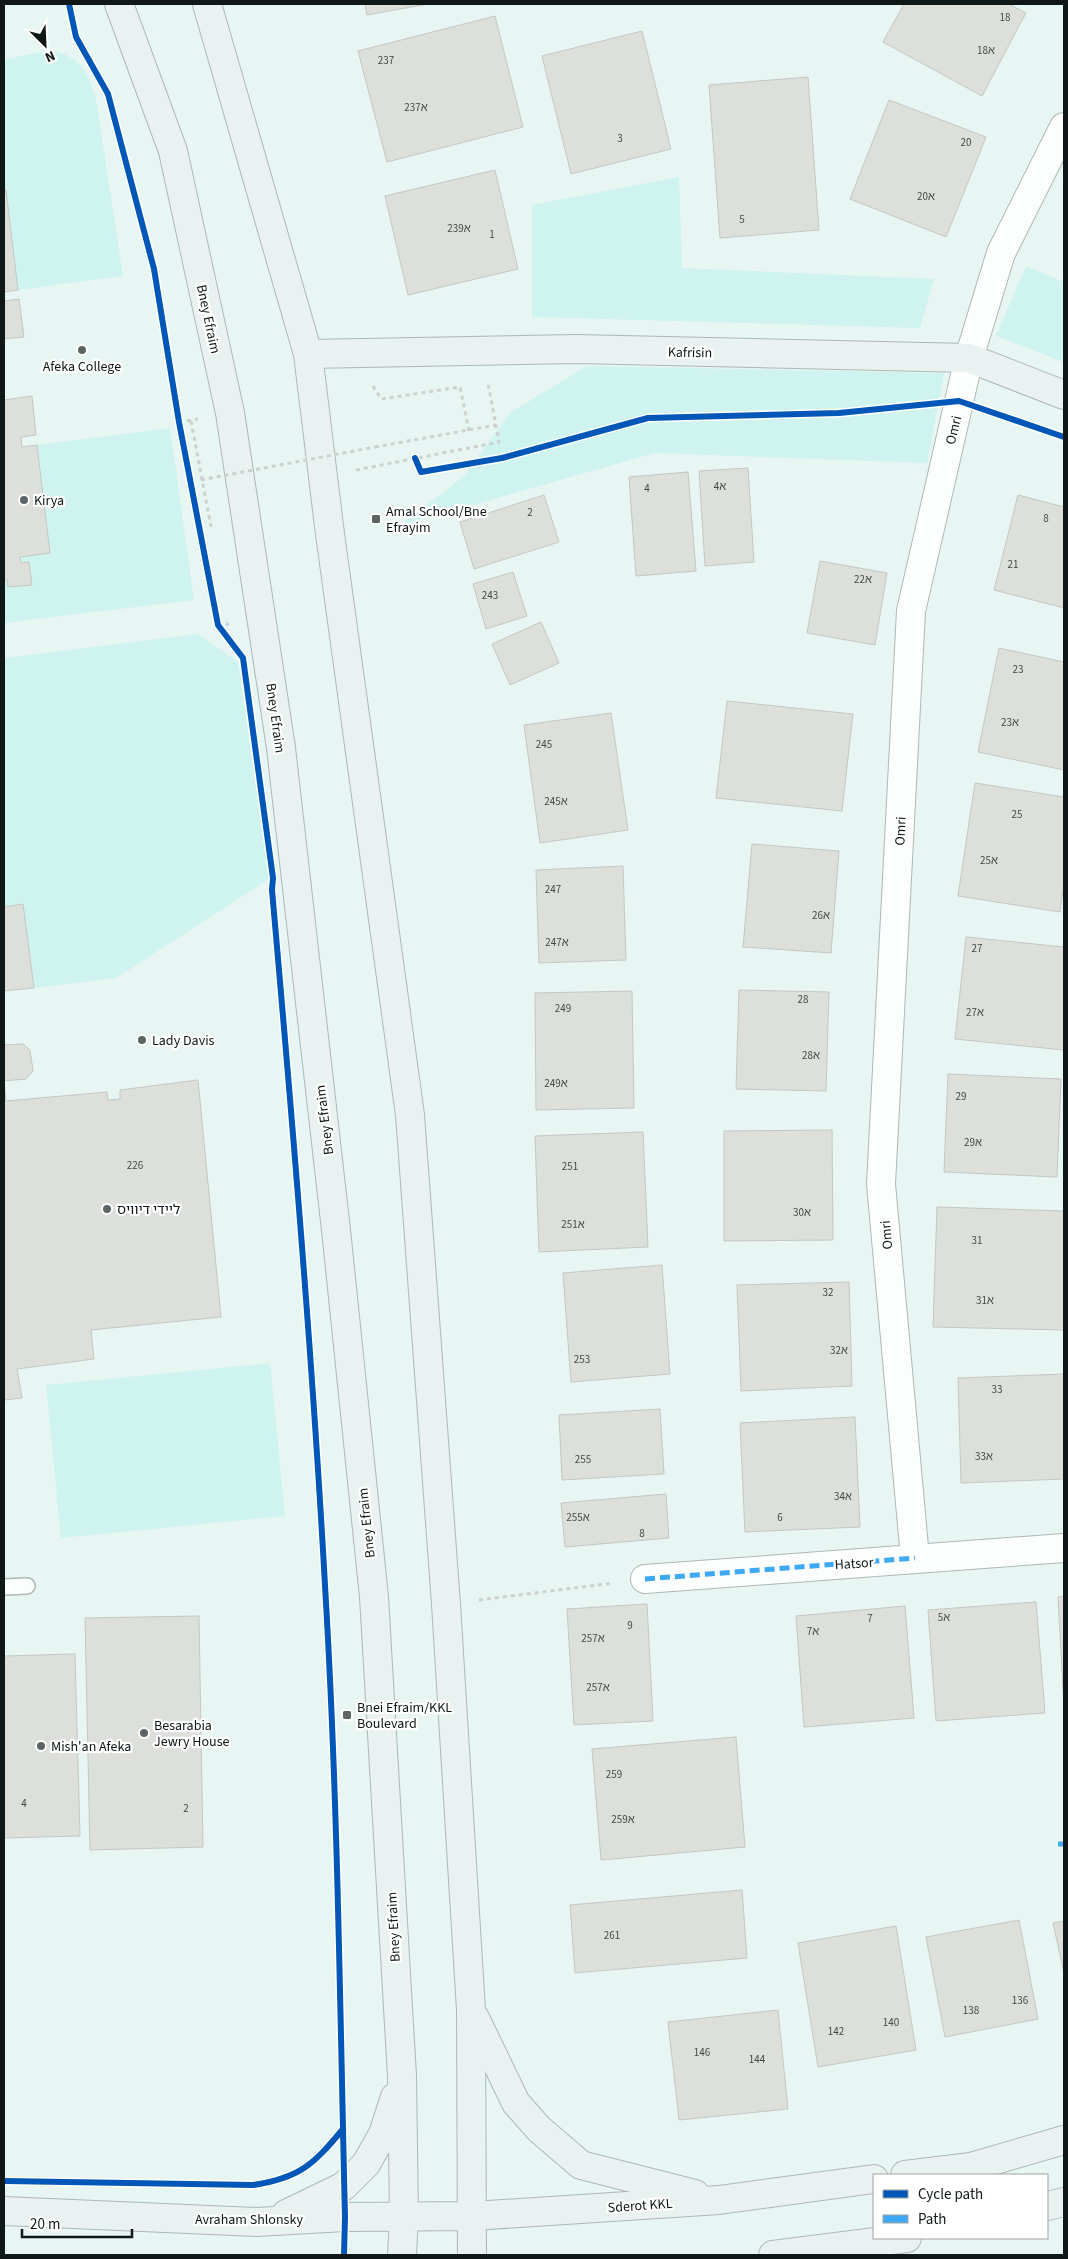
<svg xmlns="http://www.w3.org/2000/svg" width="1068" height="2259" font-family="'Source Sans 3','Noto Sans Hebrew',sans-serif">
	<style>
		.green { fill: #cff3ef }
		.building { fill: #dddfdb; stroke: #c4c7c4 }
		.lines { fill: none; stroke-linecap: round; stroke-linejoin: round }
		.lane-casing { stroke: #adb8b6; stroke-width: 18 }
		.street-casing { stroke: #adb8b6; stroke-width: 30 }
		.secondary-casing { stroke: #adb8b6; stroke-width: 30 }
		.path { stroke: #cdd1d0; stroke-width: 3; stroke-dasharray: 4 4; stroke-linecap: butt }
		.lane { stroke: #fbfefd; stroke-width: 15 }
		.street { stroke: #fbfefd; stroke-width: 28 }
		.secondary { stroke: #e9f2f1; stroke-width: 28 }
		.path-bridge { stroke: #cdd1d0; stroke-width: 3; stroke-dasharray: 4 4; stroke-linecap: butt }
		.quiet { stroke: #3fa9f5; stroke-width: 5; stroke-dasharray: 10 5; stroke-linecap: butt }
		.cycleway-casing { stroke: #fff; stroke-width: 9 }
		.cycleway { stroke: #0057b8; stroke-width: 6 }
		.poi-dot { fill: #5b6564; stroke: #fff; stroke-width: 2 }
		.labels { text-anchor: middle; stroke-width: 4.5; stroke-linejoin: round; paint-order: stroke }
		.number-label { font-size: 11px; fill: #424a48 }
		.street-label { font-size: 14px; fill: #0f1817; stroke: #fff }
		.poi-label { font-size: 14px; fill: #0f1817; stroke: #fff; text-anchor: start }
	</style>
	<rect width="100%" height="100%" fill="#e7f5f3"/>
	<path class="green" d="M48,50C80,55 87,70 96,99L123,276L18,290L6,190H4V60Z
		M679,177L682,268L934,279L920,328L532,317V205Z
		M1026,266L1064,282V362L996,336Z
		M587,366L944,373L927,463L655,453L399,526L463,477L510,413Z
		M170,428L194,600L4,623V580H7L8,587L32,585L29,562H21L20,557L50,553L37,445Z
		M198,634L238,662L269,879L116,978L34,988L23,904L4,907V658Z
		M270,1363L285,1516L61,1538L46,1385Z"/>
	<path class="building" d="M365,4H428L367,15Z
		M904,4H1009L1026,13L982,96L883,42Z
		M495,16L523,127L387,162L358,51Z
		M642,31L671,149L571,174L542,56Z
		M808,77L819,230L720,238L709,85Z
		M889,100L986,137L946,237L850,199Z
		M495,170L518,269L408,295L385,196Z
		M4,190H6L18,290L4,292Z
		M19,299L24,337L4,339V301Z
		M32,396L36,435L21,437L22,447L37,445L50,553L20,557L21,563L29,562L32,585L8,587L7,580H4V400Z
		M748,468L754,562L705,566L699,471Z
		M688,472L696,571L636,576L629,477Z
		M544,495L559,542L474,569L460,522Z
		M1018,495L1064,507V608L994,590Z
		M820,561L887,573L875,645L807,633Z
		M513,572L527,616L486,629L473,584Z
		M541,622L559,663L510,685L492,644Z
		M999,648L1064,662V770L978,752Z
		M727,701L853,714L842,811L716,798Z
		M611,713L628,830L540,843L524,725Z
		M975,783L1064,797V883L1060,912L958,896Z
		M752,844L839,851L831,953L743,947Z
		M623,866L626,960L539,963L536,870Z
		M23,904L34,988L4,991V907Z
		M966,937L1064,947V1050L955,1039Z
		M739,990L829,992L826,1091L736,1089Z
		M632,991L634,1108L536,1110L535,993Z
		M23,1044L30,1050L33,1071L26,1079L4,1081L6,1101L107,1092L108,1100L120,1099V1090L198,1080L221,1317L91,1330L94,1359L17,1369L22,1398L4,1400V1045Z
		M948,1074L1061,1079L1057,1177L944,1172Z
		M832,1130L833,1240L724,1241V1131Z
		M643,1132L648,1247L539,1252L535,1136Z
		M937,1207L1064,1211V1330L933,1327Z
		M662,1265L670,1374L571,1382L563,1273Z
		M849,1282L852,1386L741,1391L737,1285Z
		M1064,1374V1479L961,1483L958,1378Z
		M660,1409L664,1474L562,1480L559,1415Z
		M855,1417L860,1527L745,1532L740,1423Z
		M666,1494L669,1538L565,1547L561,1503Z
		M1064,1596V1707L1058,1597Z
		M1036,1602L1045,1713L936,1721L928,1610Z
		M647,1604L653,1721L574,1725L567,1609Z
		M905,1606L914,1718L804,1727L796,1616Z
		M199,1616L203,1847L90,1850L85,1618Z
		M75,1654L80,1836L4,1838V1656Z
		M736,1737L745,1847L601,1860L592,1749Z
		M742,1890L747,1958L575,1973L570,1905Z
		M1019,1920L1038,2019L945,2037L926,1937Z
		M1064,1921V1973L1053,1923Z
		M896,1926L916,2050L818,2067L798,1943Z
		M778,2010L788,2109L679,2120L668,2022Z"/>
	<g class="lines">
		<g class="lane-casing">
			<path id="lane" d="M4,1587L27,1586"/>
		</g>
		<g class="street-casing">
			<path id="street" d="M915,1558L881,1184L911,611L969,358L1001,253L1064,127
				M645,1579L1064,1548"/>
		</g>
		<g class="secondary-casing">
			<path id="secondary" d="M119,4L173,151L230,413L281,748L336,1230L374,1597L402,2076L404,2217L402,2255
				M207,4L308,354L330,534L410,1115L446,1604L471,2010L472,2255
				M308,354L577,349L969,358L1064,395
				M475,2018L516,2103L539,2129L581,2165L695,2194
				M905,2175L971,2167L1064,2140
				M1047,2206L1064,2202
				M4,2211L257,2222L345,2217L473,2216L719,2200L874,2179
				M286,2214L344,2186L366,2164L383,2134L395,2097
				M773,2255L907,2238"/>
		</g>
		<path class="path" d="M373,386L381,399L460,387L469,431
			M191,421L211,527
			M179,422L198,419
			M375,447L496,425
			M356,470L499,442L488,383
			M218,625L229,624
			M479,1600L614,1583"/>
		<use href="#lane" class="lane"/>
		<use href="#street" class="street"/>
		<use href="#secondary" class="secondary"/>
		<path class="path-bridge" d="M201,480L375,447"/>
		<path class="quiet" d="M645,1579L915,1558
			M1058,1844H1064"/>
		<g class="cycleway-casing">
			<path id="cycleway" d="M69,4L76,37L108,94L154,269L179,422L218,625L243,658L273,878L272,890C293,1128 313,1365 326,1603C338,1808 340,2013 345,2217L344,2255
				M415,458L421,472L502,458L648,418L839,413L959,401L1064,437
				M4,2181L253,2185C300,2178 314,2164 343,2129"/>
		</g>
		<use href="#cycleway" class="cycleway"/>
	</g>
	<g class="poi-dot">
		<circle cx="82" cy="350" r="5"/>
		<circle cx="24" cy="500" r="5"/>
		<rect x="371" y="514" width="10" height="10" rx="2.5"/>
		<circle cx="142" cy="1040" r="5"/>
		<circle cx="107" cy="1209" r="5"/>
		<rect x="342" y="1710" width="10" height="10" rx="2.5"/>
		<circle cx="144" cy="1733" r="5"/>
		<circle cx="41" cy="1746" r="5"/>
	</g>
	<g class="labels">
		<g class="number-label">
			<text x="1005" y="21">18</text>
			<text x="986" y="54">18א</text>
			<text x="386" y="64">237</text>
			<text x="416" y="111">237א</text>
			<text x="620" y="142">3</text>
			<text x="966" y="146">20</text>
			<text x="926" y="200">20א</text>
			<text x="742" y="223">5</text>
			<text x="459" y="232">239א</text>
			<text x="492" y="238">1</text>
			<text x="720" y="490">4א</text>
			<text x="647" y="492">4</text>
			<text x="530" y="516">2</text>
			<text x="1046" y="522">8</text>
			<text x="1013" y="568">21</text>
			<text x="863" y="583">22א</text>
			<text x="490" y="599">243</text>
			<text x="1018" y="673">23</text>
			<text x="1010" y="726">23א</text>
			<text x="544" y="748">245</text>
			<text x="556" y="805">245א</text>
			<text x="1017" y="818">25</text>
			<text x="989" y="864">25א</text>
			<text x="553" y="893">247</text>
			<text x="821" y="919">26א</text>
			<text x="557" y="946">247א</text>
			<text x="977" y="952">27</text>
			<text x="803" y="1003">28</text>
			<text x="563" y="1012">249</text>
			<text x="975" y="1016">27א</text>
			<text x="811" y="1059">28א</text>
			<text x="556" y="1087">249א</text>
			<text x="961" y="1100">29</text>
			<text x="973" y="1146">29א</text>
			<text x="135" y="1169">226</text>
			<text x="570" y="1170">251</text>
			<text x="802" y="1216">30א</text>
			<text x="573" y="1228">251א</text>
			<text x="977" y="1244">31</text>
			<text x="828" y="1296">32</text>
			<text x="985" y="1304">31א</text>
			<text x="839" y="1354">32א</text>
			<text x="582" y="1363">253</text>
			<text x="997" y="1393">33</text>
			<text x="984" y="1460">33א</text>
			<text x="583" y="1463">255</text>
			<text x="843" y="1500">34א</text>
			<text x="578" y="1521">255א</text>
			<text x="780" y="1521">6</text>
			<text x="642" y="1537">8</text>
			<text x="944" y="1621">5א</text>
			<text x="870" y="1622">7</text>
			<text x="630" y="1629">9</text>
			<text x="813" y="1635">7א</text>
			<text x="593" y="1642">257א</text>
			<text x="598" y="1691">257א</text>
			<text x="614" y="1778">259</text>
			<text x="24" y="1807">4</text>
			<text x="186" y="1812">2</text>
			<text x="623" y="1823">259א</text>
			<text x="612" y="1939">261</text>
			<text x="1020" y="2004">136</text>
			<text x="971" y="2014">138</text>
			<text x="891" y="2026">140</text>
			<text x="836" y="2035">142</text>
			<text x="702" y="2056">146</text>
			<text x="757" y="2063">144</text>
		</g>
		<g class="street-label">
			<text transform="translate(209 319) rotate(78)" y="5">Bney Efraim</text>
			<text transform="translate(690 352) rotate(1)" y="5">Kafrisin</text>
			<text transform="translate(953 430) rotate(-77)" y="5">Omri</text>
			<text transform="translate(276 718) rotate(82)" y="5">Bney Efraim</text>
			<text transform="translate(900 831) rotate(-87)" y="5">Omri</text>
			<text transform="translate(324 1120) rotate(-97)" y="5">Bney Efraim</text>
			<text transform="translate(886 1235) rotate(-95)" y="5">Omri</text>
			<text transform="translate(366 1523) rotate(-96)" y="5">Bney Efraim</text>
			<text transform="translate(854 1563) rotate(-4)" y="5">Hatsor</text>
			<text transform="translate(393 1927) rotate(-93)" y="5">Bney Efraim</text>
			<text transform="translate(640 2205) rotate(-4)" y="5">Sderot KKL</text>
			<text x="249" y="2224">Avraham Shlonsky</text>
		</g>
		<g class="poi-label">
			<text x="82" y="371" text-anchor="middle">Afeka College</text>
			<text x="34" y="505">Kirya</text>
			<text x="386" y="516">Amal School/Bne<tspan x="386" dy="16">Efrayim</tspan></text>
			<text x="152" y="1045">Lady Davis</text>
			<text x="117" y="1214">ליידי דיוויס</text>
			<text x="357" y="1712">Bnei Efraim/KKL<tspan x="357" dy="16">Boulevard</tspan></text>
			<text x="154" y="1730">Besarabia<tspan x="154" dy="16">Jewry House</tspan></text>
			<text x="51" y="1751">Mish'an Afeka</text>
		</g>
	</g>
	<rect width="1068" height="2259" fill="none" stroke="#0f1817" stroke-width="10"/>
	<rect x="873" y="2174" width="175" height="65" fill="#ffffff" stroke="#9fa3a2"/>
	<rect x="883" y="2190" width="25" height="8" fill="#0057b8" stroke="#9fa3a2"/>
	<text x="918" y="2199" font-size="15" fill="#0f1817">Cycle path</text>
	<rect x="883" y="2215" width="25" height="8" fill="#3fa9f5" stroke="#9fa3a2"/>
	<text x="918" y="2224" font-size="15" fill="#0f1817">Path</text>
	<g transform="translate(45 45) rotate(156)" stroke="#ffffff" stroke-width="4" paint-order="stroke">
	<path d="M0-4L9 19L0 12L-9 19Z" fill="#0f1817"/>
	<text y="-8" font-size="14" font-weight="bold" text-anchor="middle" fill="#0f1817">N</text>
	</g>
	<path d="M22 2229v8h110v-8" fill="none" stroke="#0f1817" stroke-width="2.5"/>
	<text x="30" y="2229" font-size="15" fill="#0f1817" stroke="#ffffff" stroke-width="4" paint-order="stroke">20 m</text>
</svg>
